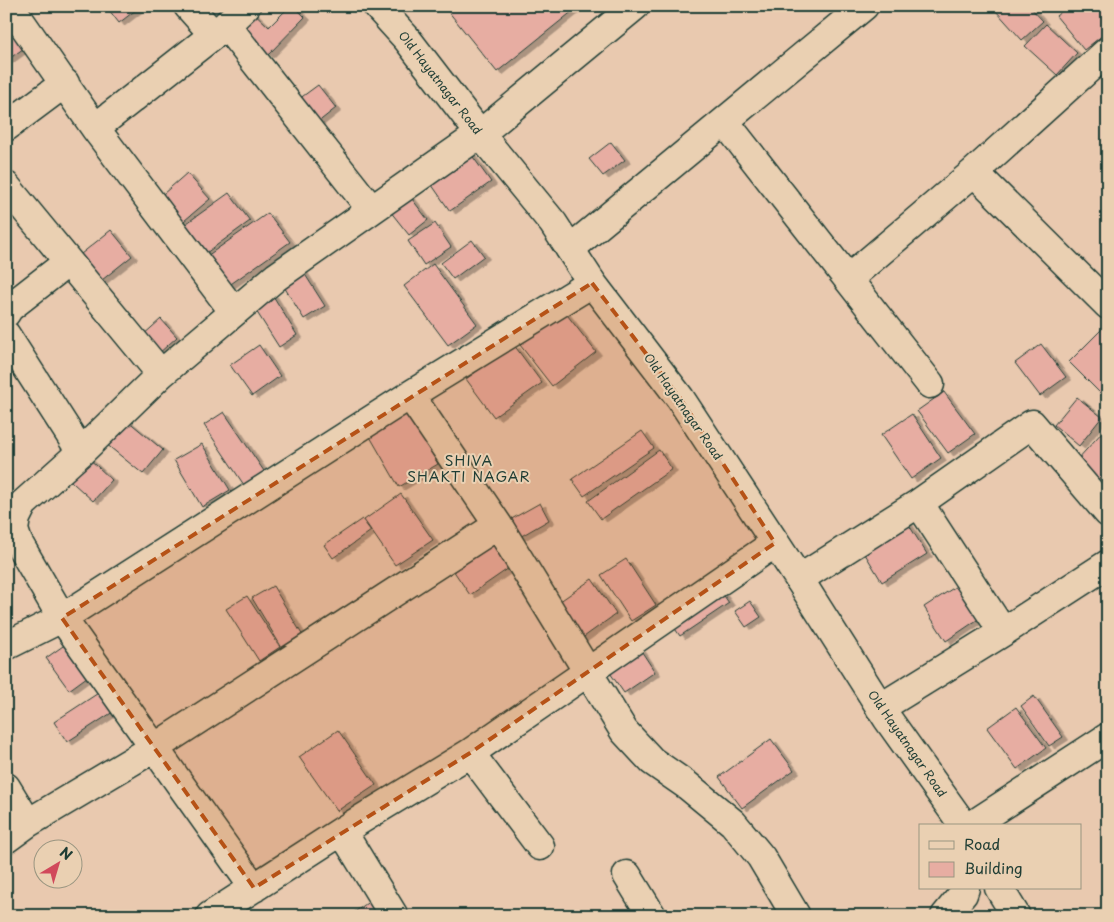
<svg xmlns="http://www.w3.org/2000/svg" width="1114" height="922" font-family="'Playpen Sans',sans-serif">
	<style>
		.building { fill: #e7ada2; stroke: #1f3d34; filter: url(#shadow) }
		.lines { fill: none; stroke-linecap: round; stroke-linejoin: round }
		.street-casing { stroke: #1f3d34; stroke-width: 31 }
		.secondary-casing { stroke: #1f3d34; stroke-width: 31 }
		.street { stroke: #ead0b2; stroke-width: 28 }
		.secondary { stroke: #ead0b2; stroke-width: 28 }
		.marked { fill: #b65216; fill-opacity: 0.2; stroke: #b65216; stroke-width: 4; stroke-dasharray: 10 6; stroke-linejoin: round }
		.labels { text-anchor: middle; stroke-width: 4; stroke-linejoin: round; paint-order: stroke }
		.street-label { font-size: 12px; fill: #1f3d34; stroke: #ead0b2 }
		.neighbourhood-label { font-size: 14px; letter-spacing: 1px; fill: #1f3d34; stroke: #ead0b2 }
	</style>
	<defs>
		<filter id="shadow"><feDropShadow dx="5.5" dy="3" stdDeviation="0" flood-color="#0004"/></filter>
	</defs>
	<rect width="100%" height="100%" fill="#e9c9af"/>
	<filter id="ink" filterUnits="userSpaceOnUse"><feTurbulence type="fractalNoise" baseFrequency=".02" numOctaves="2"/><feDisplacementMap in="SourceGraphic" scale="10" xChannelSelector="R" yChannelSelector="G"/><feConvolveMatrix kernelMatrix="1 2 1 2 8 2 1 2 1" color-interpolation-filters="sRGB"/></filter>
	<g filter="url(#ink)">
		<path class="building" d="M106,6H141L119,23Z
			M247,6L269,27L290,6H294L305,17L268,55L232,20Z
			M444,6H579L497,72Z
			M1001,6H1029L1043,21L1022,40L996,11Z
			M1068,6H1108V31L1084,50L1056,16Z
			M6,24L27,46L6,61Z
			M1046,24L1077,53L1057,75L1025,46Z
			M318,85L336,108L317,123L299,99Z
			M611,142L625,160L603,176L589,159Z
			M468,150L491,182L450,211L427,178Z
			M187,173L210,199L178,226L155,201Z
			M406,191L428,220L409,235L386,206Z
			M229,193L250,221L202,256L180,228Z
			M268,213L290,242L228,286L207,256Z
			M435,223L451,247L424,265L408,241Z
			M111,230L132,256L97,284L76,258Z
			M472,240L484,256L453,279L441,263Z
			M433,264L477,324L448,345L404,286Z
			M299,265L325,306L304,319L278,277Z
			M272,294L297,335L279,347L253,306Z
			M564,311L596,352L552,386L520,345Z
			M161,319L177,337L158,354L142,336Z
			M1106,325L1108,326V394L1104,397L1069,362Z
			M1041,344L1066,377L1040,396L1015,363Z
			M259,345L280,376L252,396L230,365Z
			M514,345L542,383L494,417L466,379Z
			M944,392L975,434L948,453L917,411Z
			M1077,397L1102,417L1079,446L1054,425Z
			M224,412L266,474L246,488L204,425Z
			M408,412L438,464L399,487L369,435Z
			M912,414L941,458L911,479L881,435Z
			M121,415L163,450L143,474L100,439Z
			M1104,430L1108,433V470L1098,480L1077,460Z
			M642,431L654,448L584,496L572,479Z
			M202,444L230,490L202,507L174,460Z
			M659,450L672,469L601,519L588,501Z
			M84,454L112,480L93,501L64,475Z
			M401,494L433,540L395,565L364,520Z
			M540,503L549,520L518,538L508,521Z
			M362,519L371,531L333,558L324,545Z
			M907,522L927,554L882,582L862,549Z
			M493,538L512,566L470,595L451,567Z
			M626,559L656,605L631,621L601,575Z
			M592,579L616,614L581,639L556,604Z
			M958,585L980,618L946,641L924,607Z
			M273,586L303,636L282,648L252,598Z
			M718,587L729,603L680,636L669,620Z
			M247,596L280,647L259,661L226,609Z
			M750,601L761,617L746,627L735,611Z
			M73,639L95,671L69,690L46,658Z
			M640,649L655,672L624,693L608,670Z
			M109,686L122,706L67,742L54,722Z
			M1034,696L1063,737L1049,746L1021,706Z
			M1016,707L1046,748L1017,769L987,728Z
			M338,730L376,785L337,811L299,757Z
			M771,739L794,770L742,808L719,777Z
			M370,901L381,916H349Z"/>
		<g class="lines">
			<g class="street-casing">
				<path id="street" d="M10,6L95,128L234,312
					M188,6L213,34
					M226,25L371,209
					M725,122L930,384
					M6,127L65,83
					M95,128L226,25L246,6
					M974,172L1108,305
					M6,186L161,374
					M570,249L864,6
					M848,279L974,172L1108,51
					M6,313L9,308L68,262
					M6,335L81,452
					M410,395L498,525L624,731L652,761L688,786L733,823L761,857L796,916
					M919,503L1003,632L1108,564
					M799,579L919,503L1032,424L1108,513
					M6,646L62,618L410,395L592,283
					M880,708L1003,632
					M470,753L540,846
					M6,787L28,823
					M971,826L1108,737
					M342,831L394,916
					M6,839L28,823L154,748L498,525
					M627,875L652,916
					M254,888L62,618L18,542L14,530L16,518L23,504L81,452L161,374L276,277L480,134L635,6
					M210,916L342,831L470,753L775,543
					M945,916L963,894L965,888"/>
			</g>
			<g class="secondary-casing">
				<path id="secondary" d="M377,6L407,39L480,134L553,223L592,283L680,398L799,579L887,718L964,826
					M999,888L1016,916"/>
			</g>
			<use href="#street" class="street"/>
			<use href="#secondary" class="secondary"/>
		</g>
	</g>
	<path class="marked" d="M592,283L680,398L775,543L470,753L254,888L62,618Z"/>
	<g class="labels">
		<g class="street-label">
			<text transform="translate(440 83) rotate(52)" y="4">Old Hayatnagar Road</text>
			<text transform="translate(683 407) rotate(55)" y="4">Old Hayatnagar Road</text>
			<text transform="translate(907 744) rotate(55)" y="4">Old Hayatnagar Road</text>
		</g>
		<g class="neighbourhood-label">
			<text x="469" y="466">SHIVA<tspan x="469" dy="16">SHAKTI NAGAR</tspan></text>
		</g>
	</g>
	<rect width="1114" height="922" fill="none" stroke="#ead0b2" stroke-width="25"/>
	<rect x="12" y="12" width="1089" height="897" fill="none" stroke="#1f3d34" stroke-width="2" filter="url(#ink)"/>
	<rect x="919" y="824" width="162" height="65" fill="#ead0b2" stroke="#999580"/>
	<rect x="929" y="841" width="25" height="8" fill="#ead0b2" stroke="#999580"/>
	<text x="964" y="850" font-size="15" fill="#1f3d34">Road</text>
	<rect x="929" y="862" width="25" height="15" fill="#e7ada2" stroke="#999580"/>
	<text x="964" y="874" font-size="15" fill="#1f3d34">Building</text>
	<g transform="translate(58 864) rotate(38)"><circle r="24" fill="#ead0b2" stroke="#999580"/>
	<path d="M0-4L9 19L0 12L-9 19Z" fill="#d1495b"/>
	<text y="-8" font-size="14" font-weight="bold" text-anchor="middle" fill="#1f3d34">N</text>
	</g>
</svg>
